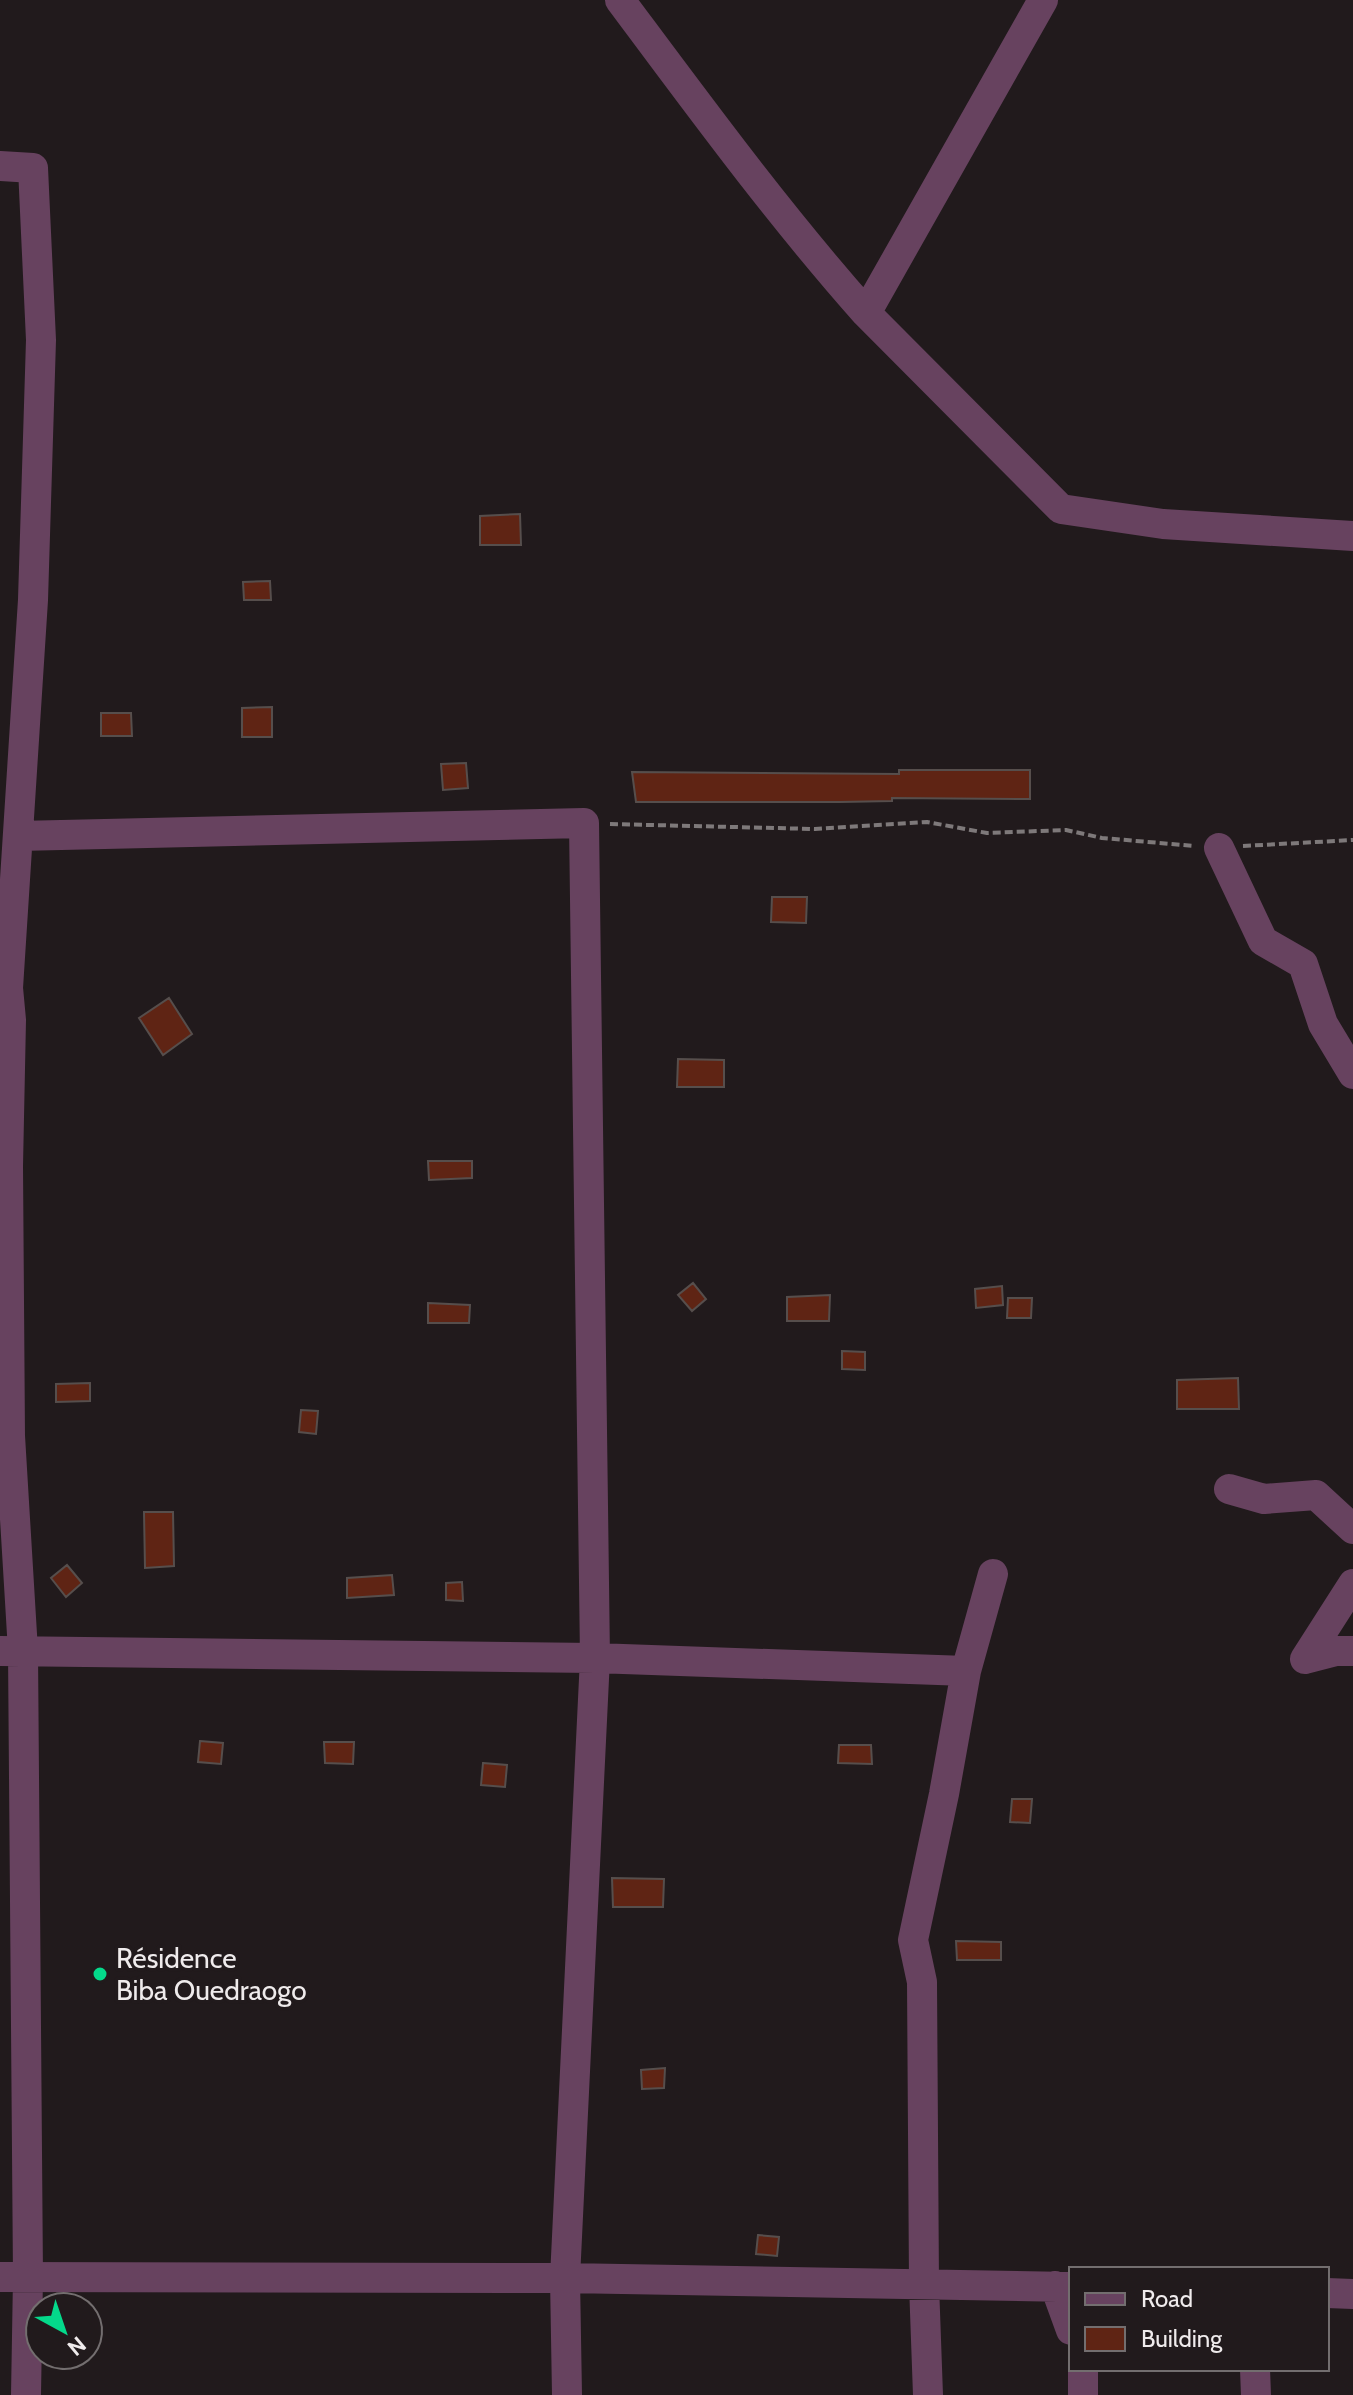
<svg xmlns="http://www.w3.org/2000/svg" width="1353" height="2395" font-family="Cabin,sans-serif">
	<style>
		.building { fill: #5f2414; stroke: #564e4c; stroke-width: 2 }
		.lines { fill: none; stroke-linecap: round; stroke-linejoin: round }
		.path { stroke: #7e797a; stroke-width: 4; stroke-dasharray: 8 4; stroke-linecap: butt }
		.minor { stroke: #67425f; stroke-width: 30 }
		.poi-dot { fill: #04d98b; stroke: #211a1c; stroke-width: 3 }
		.labels { text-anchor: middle; stroke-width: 7; stroke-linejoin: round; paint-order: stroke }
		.poi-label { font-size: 28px; fill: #efebec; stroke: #211a1c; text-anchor: start }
	</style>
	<rect width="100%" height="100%" fill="#211a1c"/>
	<path class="building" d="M520,514L521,545H480V516Z
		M270,581L271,600H244L243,582Z
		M272,707V737H242V708Z
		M101,713H131L132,736H101Z
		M466,763L468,788L443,790L441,764Z
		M899,770H1030V799L892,798V801L840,802H636L632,772L899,774Z
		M772,897H807L806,923L771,922Z
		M169,998L192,1034L163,1055L139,1018Z
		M678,1059L724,1060V1087H677Z
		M428,1161H472V1178L429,1180Z
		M693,1283L706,1299L692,1311L678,1295Z
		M1002,1286L1003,1305L976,1308L975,1289Z
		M830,1295L829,1321H787V1297Z
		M1008,1298H1032L1031,1318H1007Z
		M428,1303L470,1305L469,1323H428Z
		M842,1351L865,1352V1370L842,1369Z
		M1238,1378L1239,1409H1177V1380Z
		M90,1383V1401L56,1402V1384Z
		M301,1410L318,1411L316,1434L299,1432Z
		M144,1512H173L174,1566L145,1568Z
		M67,1565L82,1583L66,1597L51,1578Z
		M392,1575L394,1595L347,1598V1578Z
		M462,1582L463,1601L446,1600V1583Z
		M200,1741L223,1743L221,1764L198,1762Z
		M324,1742H354L353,1764L325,1763Z
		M839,1745H871L872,1764L838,1763Z
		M483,1763L507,1765L505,1787L481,1785Z
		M1012,1799H1032L1030,1823L1010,1822Z
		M612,1878L664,1879L663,1907H613Z
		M956,1941L1001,1942V1960H957Z
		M665,2068L664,2088L642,2089L641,2070Z
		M758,2235L779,2237L777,2256L756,2254Z"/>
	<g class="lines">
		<path class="path" d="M610,824L815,829L927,822L987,833L1066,830L1102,838L1195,846
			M1243,846L1353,840"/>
		<path class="minor" d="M620,0C699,106 778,214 866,313L1061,509L1163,524L1353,536
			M0,166L33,168L41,340L33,600L8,988L11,1020L8,1166L10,1436L23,1651L28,2277L26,2395
			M866,313L1043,0
			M18,836L584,823L595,1658L565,2278L567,2395
			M1219,848L1263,941L1303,964L1323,1024L1353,1074
			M1229,1489L1264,1499L1316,1495L1353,1529
			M0,1651L595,1658L966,1671
			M1305,1659L1353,1584
			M1305,1659L1336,1651H1353
			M0,2277L565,2278L1071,2287
			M1055,2286L1071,2330
			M1327,2293L1353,2294
			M1083,2369V2395
			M1255,2369L1256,2395
			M928,2395L924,2284L922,1982L913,1940L944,1794L966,1671L993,1574"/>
	</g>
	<circle class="poi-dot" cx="100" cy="1974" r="8"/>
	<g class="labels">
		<g class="poi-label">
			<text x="116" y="1968">Résidence<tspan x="116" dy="32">Biba Ouedraogo</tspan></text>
		</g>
	</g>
	<rect x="1069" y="2267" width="260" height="104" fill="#211a1c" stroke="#736e6f" stroke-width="2"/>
	<rect x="1085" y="2293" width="40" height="12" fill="#67425f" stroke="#736e6f" stroke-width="2"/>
	<text x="1141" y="2307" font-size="24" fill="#efebec">Road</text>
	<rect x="1085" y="2327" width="40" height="24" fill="#5f2414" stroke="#736e6f" stroke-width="2"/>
	<text x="1141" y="2347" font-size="24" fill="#efebec">Building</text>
	<g transform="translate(64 2331) rotate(140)"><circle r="38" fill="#211a1c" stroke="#736e6f" stroke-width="2"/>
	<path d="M0-6L14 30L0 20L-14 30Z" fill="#04d98b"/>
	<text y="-12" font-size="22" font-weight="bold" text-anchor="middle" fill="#efebec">N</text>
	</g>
</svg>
